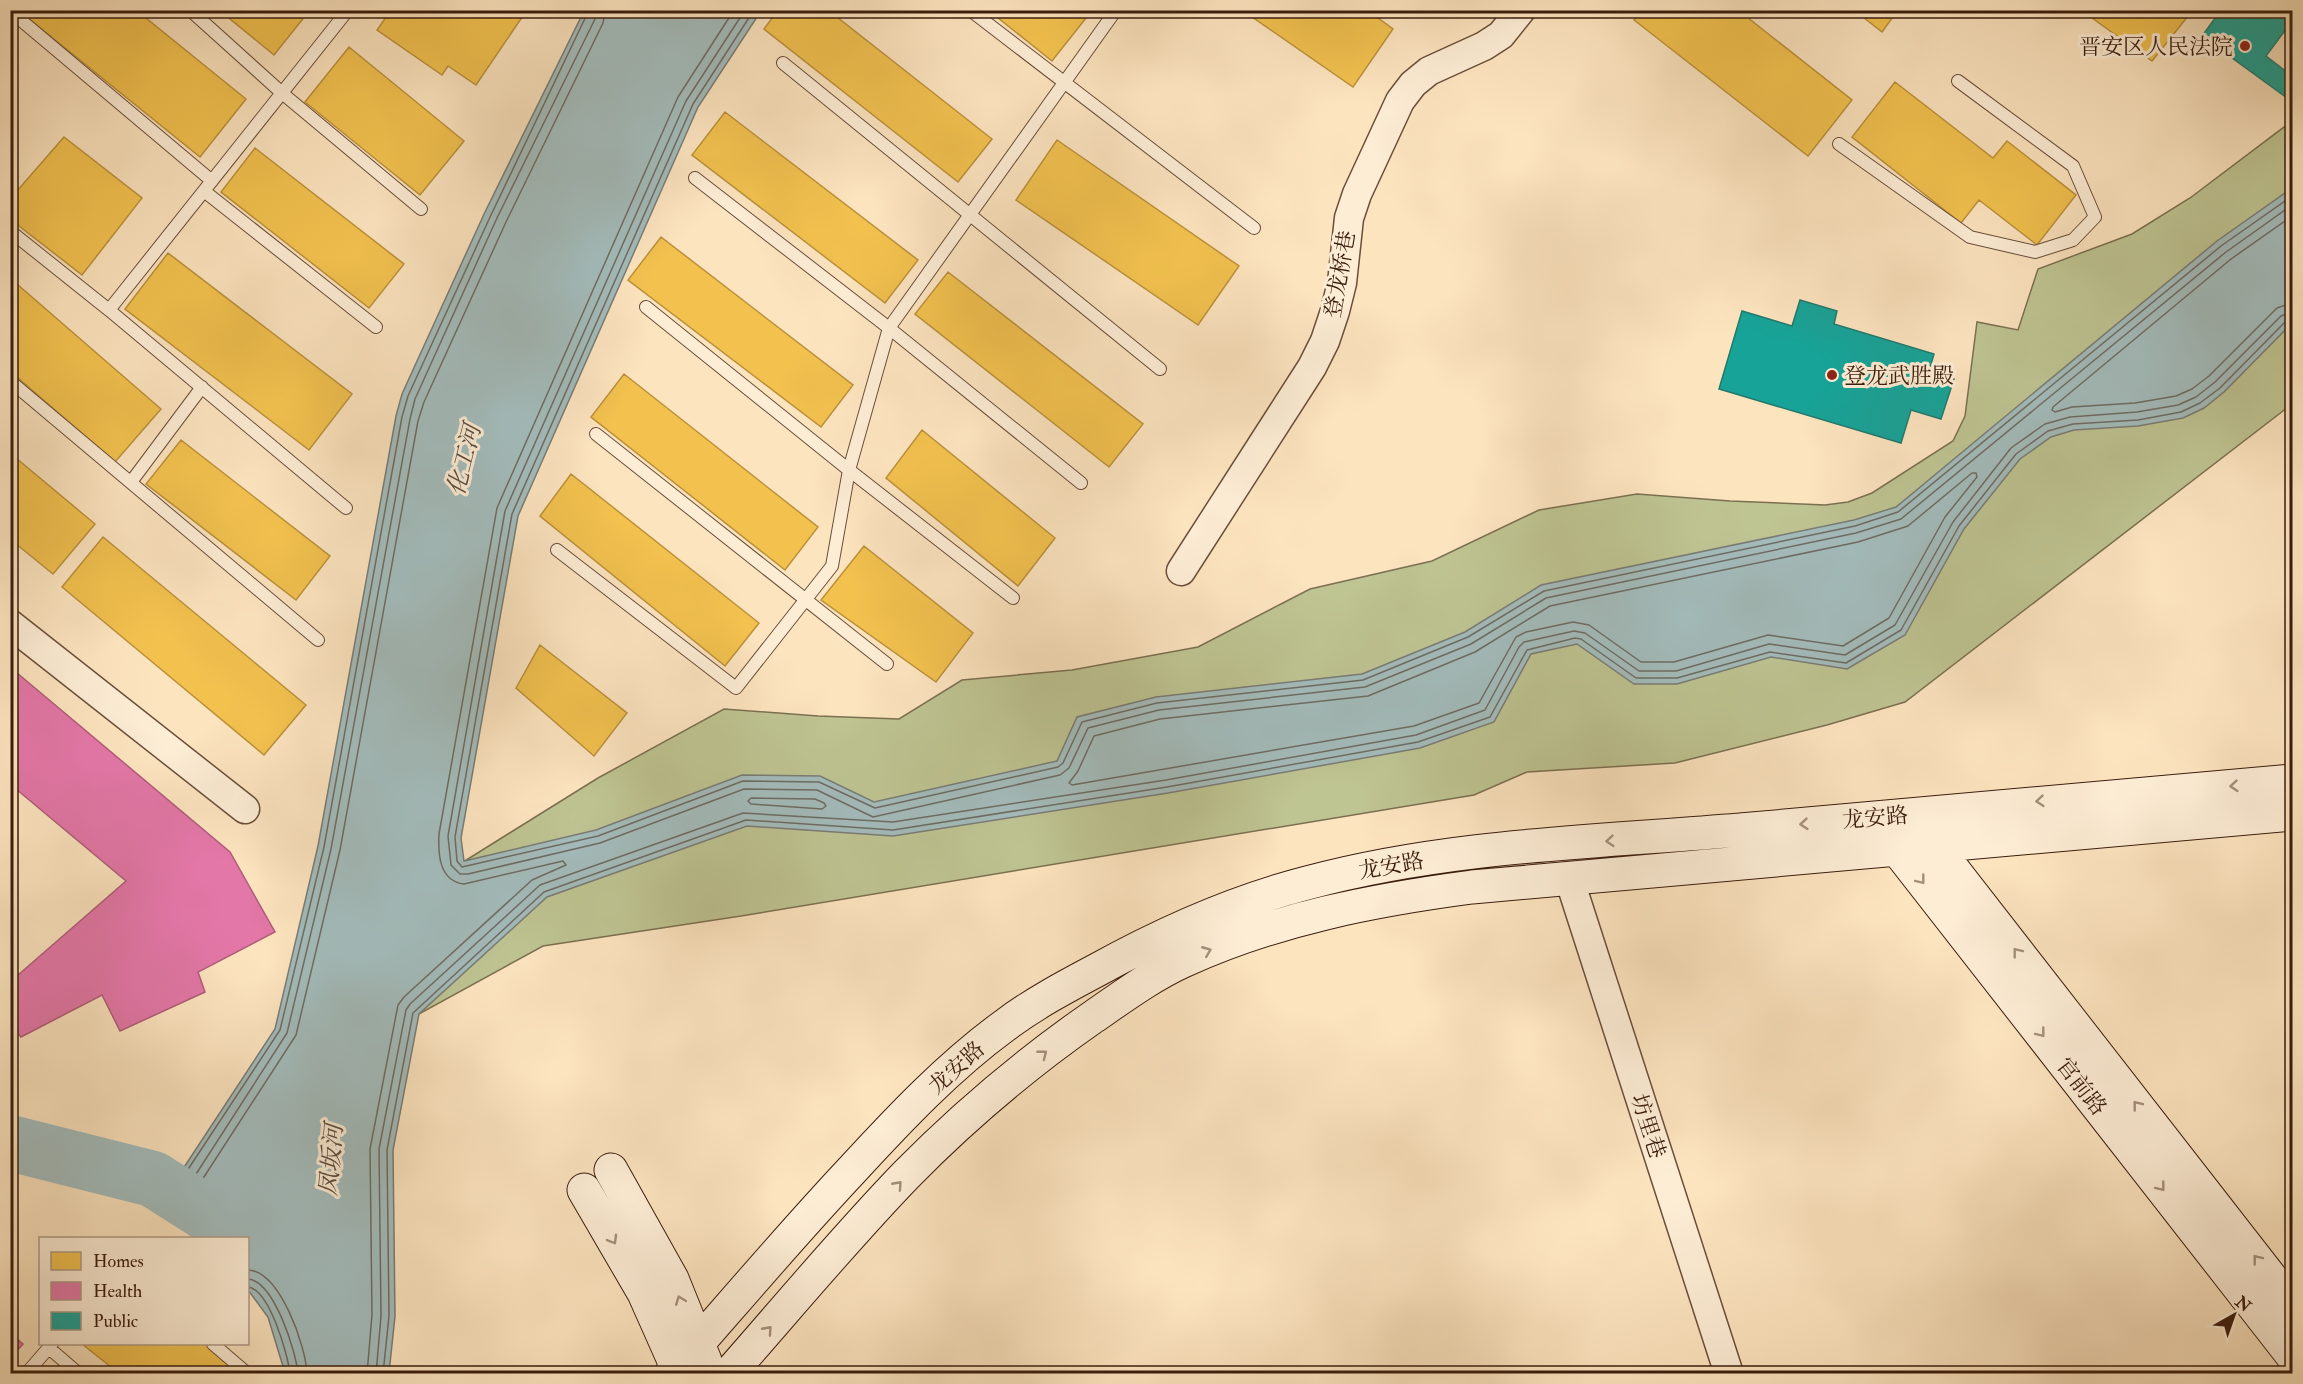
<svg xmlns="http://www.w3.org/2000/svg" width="2303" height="1384" font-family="'IM FELL Double Pica','Noto Serif SC',serif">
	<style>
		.green { fill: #bec492; stroke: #7c7050; stroke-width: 1.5 }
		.water { fill: #a3bcbc; stroke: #797c76; stroke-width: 1.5 }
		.homes { fill: #f2c14e; stroke: #bb903a; stroke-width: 1.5 }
		.health { fill: #e377a8; stroke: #b05c7a; stroke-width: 1.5 }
		.public { fill: #17a398; stroke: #227a6e; stroke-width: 1.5 }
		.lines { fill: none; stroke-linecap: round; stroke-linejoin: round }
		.shore { stroke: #6e6c64; stroke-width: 1.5 }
		.river { stroke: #a3bcbc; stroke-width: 56 }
		.service-casing { stroke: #6a4e3a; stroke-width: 14 }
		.tertiary-casing { stroke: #6a4e3a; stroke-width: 31 }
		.secondary-casing { stroke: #3a1c0d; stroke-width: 35 }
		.service { stroke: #fdedd5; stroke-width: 12 }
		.tertiary { stroke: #fdedd5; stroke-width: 28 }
		.secondary { stroke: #fdedd5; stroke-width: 33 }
		.oneway { stroke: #a58f7b }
		.poi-dot { fill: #8f2418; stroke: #fdedd5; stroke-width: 2 }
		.labels { text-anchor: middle; stroke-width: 6; stroke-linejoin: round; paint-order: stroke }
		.poi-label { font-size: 22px; fill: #3a1c0d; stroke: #fdedd5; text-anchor: end }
		.street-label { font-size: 22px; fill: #3a1c0d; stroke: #fdedd5 }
		.water-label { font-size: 24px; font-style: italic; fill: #5a4c42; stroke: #fdedd5 }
	</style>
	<rect width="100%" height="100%" fill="#fce4bf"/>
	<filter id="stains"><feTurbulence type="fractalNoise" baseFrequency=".00333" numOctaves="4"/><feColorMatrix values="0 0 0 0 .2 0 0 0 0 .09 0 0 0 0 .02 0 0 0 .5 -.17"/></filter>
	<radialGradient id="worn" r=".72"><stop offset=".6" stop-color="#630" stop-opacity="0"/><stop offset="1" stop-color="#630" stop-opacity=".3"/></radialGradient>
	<path class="green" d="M2292,121V404L1905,702L1827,725L1675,763L1527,772L1474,795L741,916L543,946L419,1014L463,862L598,778L724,709L818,716L899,719L962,680L1072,670L1198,647L1310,589L1432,561L1539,510L1637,494L1730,501L1825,505L1848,502L1872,493L1953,441L1965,416L1977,322L2018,330L2038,269L2132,234L2190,198Z"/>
	<path class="water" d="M584,11H761L698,107L518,516L461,838L464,861L596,830L742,775L820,776L874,802L1057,761L1077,717L1156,697L1362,674L1465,632L1541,585L1854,520L1896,507L2217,241L2292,188V323L2224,392L2204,408L2183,418L2138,426L2074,430L2051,437L2020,459L1964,529L1905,635L1847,669L1771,657L1677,684H1634L1577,644L1531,654L1494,722L1420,748L1168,793L893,836L747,826L547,897L419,1014L393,1150L395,1316L389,1373H285L268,1317L248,1290V1238H204L161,1204L86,1161L11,1155V1134L91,1140L177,1178L275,1029L318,846L396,416L402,394L485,212Z"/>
	<path class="homes" d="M18,10H136L246,99L200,157Z
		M219,10H310L274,55Z
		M391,10H527L476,85L448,66L442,75L377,30Z
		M778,10H828L992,139L958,182L764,29Z
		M988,10H1076L1086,18L1052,61Z
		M1242,10H1367L1393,29L1353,87Z
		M1642,10H1738L1852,100L1808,156L1634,20Z
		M1854,10H1898L1882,32Z
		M2081,10H2193L2152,61Z
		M349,47L464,141L420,195L305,102Z
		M1895,82L1993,158L2007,141L2076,195L2037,245L1979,200L1961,223L1852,137Z
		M725,112L918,260L885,303L692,155Z
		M64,137L142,198L82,275L10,219V199Z
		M1057,140L1239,266L1198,325L1016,200Z
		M255,148L404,264L369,308L221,192Z
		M661,237L853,385L821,427L628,280Z
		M168,253L352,394L309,450L125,309Z
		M948,272L1143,424L1109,467L915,314Z
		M10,278L161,409L115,462L10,371Z
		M624,374L818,527L785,570L591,417Z
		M922,430L1055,538L1018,586L886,478Z
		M181,440L330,556L296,600L146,484Z
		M10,453L95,524L53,574L10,539Z
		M571,474L759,623L725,666L540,516Z
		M103,537L306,705L264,755L62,587Z
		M864,546L973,633L936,682L821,600Z
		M540,645L627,713L594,756L516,688Z
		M82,1344H206L243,1374H120Z"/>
	<path class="health" d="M10,667L230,852L275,932L198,972L205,992L120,1031L102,995L21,1037L10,1025V982L126,881L10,784Z
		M10,1333L23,1344L10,1358Z"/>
	<path class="public" d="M2221,10H2292V21L2266,56L2292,76V90L2287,98L2202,36Z
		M1800,300L1837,311L1834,324L1934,354L1929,371L1954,379L1941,419L1911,410L1901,443L1719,389L1742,311L1792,326Z"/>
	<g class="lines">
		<path class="shore" d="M745,10L686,101L505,511L448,836L451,865L460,874H468L600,843L744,789L817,790L873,817L1060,775L1069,768L1088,728L1159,710L1365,687L1471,644L1546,598L1856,533L1901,519L2226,252L2292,205
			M754,10L693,104L512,514L455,837L457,861L462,867L598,836L743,781L819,782L875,808L1058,767L1063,763L1082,722L1157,703L1363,680L1468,637L1544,591L1855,526L1898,512L2221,246L2292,196
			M2292,216L2231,259L2053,407L2052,410L2055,412L2072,407L2135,403L2176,396L2192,389L2209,376L2277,308L2292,303
			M1972,473H1976L1977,477L1945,517L1889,618L1843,646L1768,635L1674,662H1641L1589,625L1573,622L1526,632L1516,637L1479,703L1414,726L1072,785L1069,783L1078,771L1094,736L1160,719L1368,696L1475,652L1550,606L1858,542L1908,526Z
			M751,798L815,799L824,803L826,806L822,809L751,804L748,801Z
			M10,1140L89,1146L174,1183H179L280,1030L324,847L402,417L408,396L491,215L589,10
			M10,1149L89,1155L164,1199L204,1231L207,1238
			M214,1238L210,1227L172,1193L183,1190L189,1185L287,1033L331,849L410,419L415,399L497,218L595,19L596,10
			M223,1238L219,1223L191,1197L296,1035L340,850L418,421L424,402L506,222L603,23L605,10
			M248,1270C280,1271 306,1346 307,1374
			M248,1279C274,1281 296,1351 298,1374
			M248,1287C269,1289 288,1354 290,1374
			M367,1374L372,1315L370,1149L398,1005L404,997L532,880L566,865L563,861L464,884C439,881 438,854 439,834L497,508L678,97L734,10
			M376,1374L381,1316L379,1149L406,1010L410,1004L540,885L743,813L893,822L1166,780L1416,735L1485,710L1519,647L1524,642L1574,631L1585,633L1639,671H1676L1769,644L1845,655L1895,625L1953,522L2011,448L2045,424L2070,417L2137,412L2178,405L2196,397L2215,382L2281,316L2292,312
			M383,1374L389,1316L387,1150L413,1013L544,892L746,820L893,830L1167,787L1418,742L1490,717L1527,650L1575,638L1581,639L1636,678H1677L1770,652L1846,663L1901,630L1959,526L2016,454L2048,431L2073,424L2138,420L2181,412L2200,403L2220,388L2286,321L2292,319"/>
		<path class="river" d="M10,1143L153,1179L246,1238"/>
		<g class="service-casing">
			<path id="service" d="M190,10L282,93L421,209
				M970,10L1254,228
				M10,11L212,181
				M783,63L1160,369
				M1839,144L1970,237L2035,252L2073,240L2095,217L2073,166L1958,81
				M695,178L889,328L1081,483
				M204,191L376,327
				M10,231L109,310L346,508
				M646,307L849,470L1013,598
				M109,310L348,10
				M10,381L318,640
				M596,434L887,664
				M131,482L202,387
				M557,550L736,688L832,566L849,470L889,328L1116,10
				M213,1344L248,1374
				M49,1348L79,1374
				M26,1374L52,1344"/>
		</g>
		<g class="tertiary-casing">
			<path id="tertiary" d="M1181,571L1312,367L1325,341L1335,311L1342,283L1349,218L1357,194L1400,101L1413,84L1429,71L1484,46L1501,35L1521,10
				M10,624L245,809
				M1569,878L1729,1374"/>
		</g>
		<g class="secondary-casing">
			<path id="secondary" d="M1923,831L2292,1305
				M1886,835L2292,1355
				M611,1170L672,1279L705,1361
				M584,1190L644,1293L680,1374
				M671,1374C731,1306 790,1236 852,1170C899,1119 948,1067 1004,1026C1033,1004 1065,987 1097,970C1164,933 1233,902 1307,883C1447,845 1596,842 1740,830C1924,813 2108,796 2292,781
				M729,1374C788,1307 845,1238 907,1174C963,1117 1027,1063 1093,1017C1122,997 1152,975 1183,961C1275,919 1373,900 1472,887L2292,814"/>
		</g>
		<use href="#service" class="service"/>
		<use href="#tertiary" class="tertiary"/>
		<use href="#secondary" class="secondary"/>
	</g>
	<defs><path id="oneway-chevron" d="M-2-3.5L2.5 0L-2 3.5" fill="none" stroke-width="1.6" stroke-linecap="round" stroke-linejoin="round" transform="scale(1.5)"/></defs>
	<g class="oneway">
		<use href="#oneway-chevron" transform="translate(2234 786) rotate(175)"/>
		<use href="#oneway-chevron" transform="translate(2040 801) rotate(175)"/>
		<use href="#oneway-chevron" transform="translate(1804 824) rotate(175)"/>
		<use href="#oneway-chevron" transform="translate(1610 841) rotate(175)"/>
		<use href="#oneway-chevron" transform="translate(1921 880) rotate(52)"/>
		<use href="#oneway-chevron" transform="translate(1207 951) rotate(-22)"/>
		<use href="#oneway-chevron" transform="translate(2017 952) rotate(-128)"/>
		<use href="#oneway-chevron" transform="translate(2041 1033) rotate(52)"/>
		<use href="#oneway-chevron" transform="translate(1043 1054) rotate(-38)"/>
		<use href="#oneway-chevron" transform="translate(2137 1105) rotate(-128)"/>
		<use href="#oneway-chevron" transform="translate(898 1185) rotate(-48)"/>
		<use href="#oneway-chevron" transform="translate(2161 1187) rotate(52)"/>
		<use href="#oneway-chevron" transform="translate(613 1240) rotate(60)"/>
		<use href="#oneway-chevron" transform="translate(2257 1259) rotate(-128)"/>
		<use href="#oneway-chevron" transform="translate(680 1300) rotate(-111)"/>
		<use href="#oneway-chevron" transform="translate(768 1330) rotate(-48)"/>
	</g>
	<g class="poi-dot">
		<circle cx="2245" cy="46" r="6"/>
		<circle cx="1832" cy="375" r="6"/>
	</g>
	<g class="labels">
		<g class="poi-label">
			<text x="2233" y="54">晋安区人民法院</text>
			<text x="1844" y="383" text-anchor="start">登龙武胜殿</text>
		</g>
		<g class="street-label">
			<text transform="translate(1339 274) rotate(-80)" y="8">登龙桥巷</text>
			<text transform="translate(1875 817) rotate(-5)" y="8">龙安路</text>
			<text transform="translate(1391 865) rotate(-10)" y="8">龙安路</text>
			<text transform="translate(956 1067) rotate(-42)" y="8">龙安路</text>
			<text transform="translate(2082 1086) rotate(52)" y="8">官前路</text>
			<text transform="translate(1649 1126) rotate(72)" y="8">坊里巷</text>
		</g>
		<g class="water-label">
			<text transform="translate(464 460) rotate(-76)" y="8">化工河</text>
			<text transform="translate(331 1160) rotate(-85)" y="8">凤坂河</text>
		</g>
	</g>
	<rect width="2303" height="1384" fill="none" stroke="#fce4bf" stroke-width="36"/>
	<rect x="12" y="12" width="2279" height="1360" fill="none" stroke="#3a1c0d" stroke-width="3"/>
	<rect x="18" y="18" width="2267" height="1348" fill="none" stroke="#3a1c0d" stroke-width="1.5"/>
	<rect x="39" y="1237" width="210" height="108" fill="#fdedd5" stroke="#af9985" stroke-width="1.5"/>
	<rect x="51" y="1252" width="30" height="18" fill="#f2c14e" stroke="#af9985" stroke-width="1.5"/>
	<text x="93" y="1267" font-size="18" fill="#3a1c0d">Homes</text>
	<rect x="51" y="1282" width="30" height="18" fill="#e377a8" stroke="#af9985" stroke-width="1.5"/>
	<text x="93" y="1297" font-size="18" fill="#3a1c0d">Health</text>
	<rect x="51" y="1312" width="30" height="18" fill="#17a398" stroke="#af9985" stroke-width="1.5"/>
	<text x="93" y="1327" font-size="18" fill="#3a1c0d">Public</text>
	<g transform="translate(2234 1315) rotate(40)" stroke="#fdedd5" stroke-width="4.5" paint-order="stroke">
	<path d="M0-4.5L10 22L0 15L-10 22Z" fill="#3a1c0d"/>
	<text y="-9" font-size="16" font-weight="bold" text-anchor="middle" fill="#3a1c0d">N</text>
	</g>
	<rect width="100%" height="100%" filter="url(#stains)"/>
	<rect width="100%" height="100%" fill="url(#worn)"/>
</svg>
